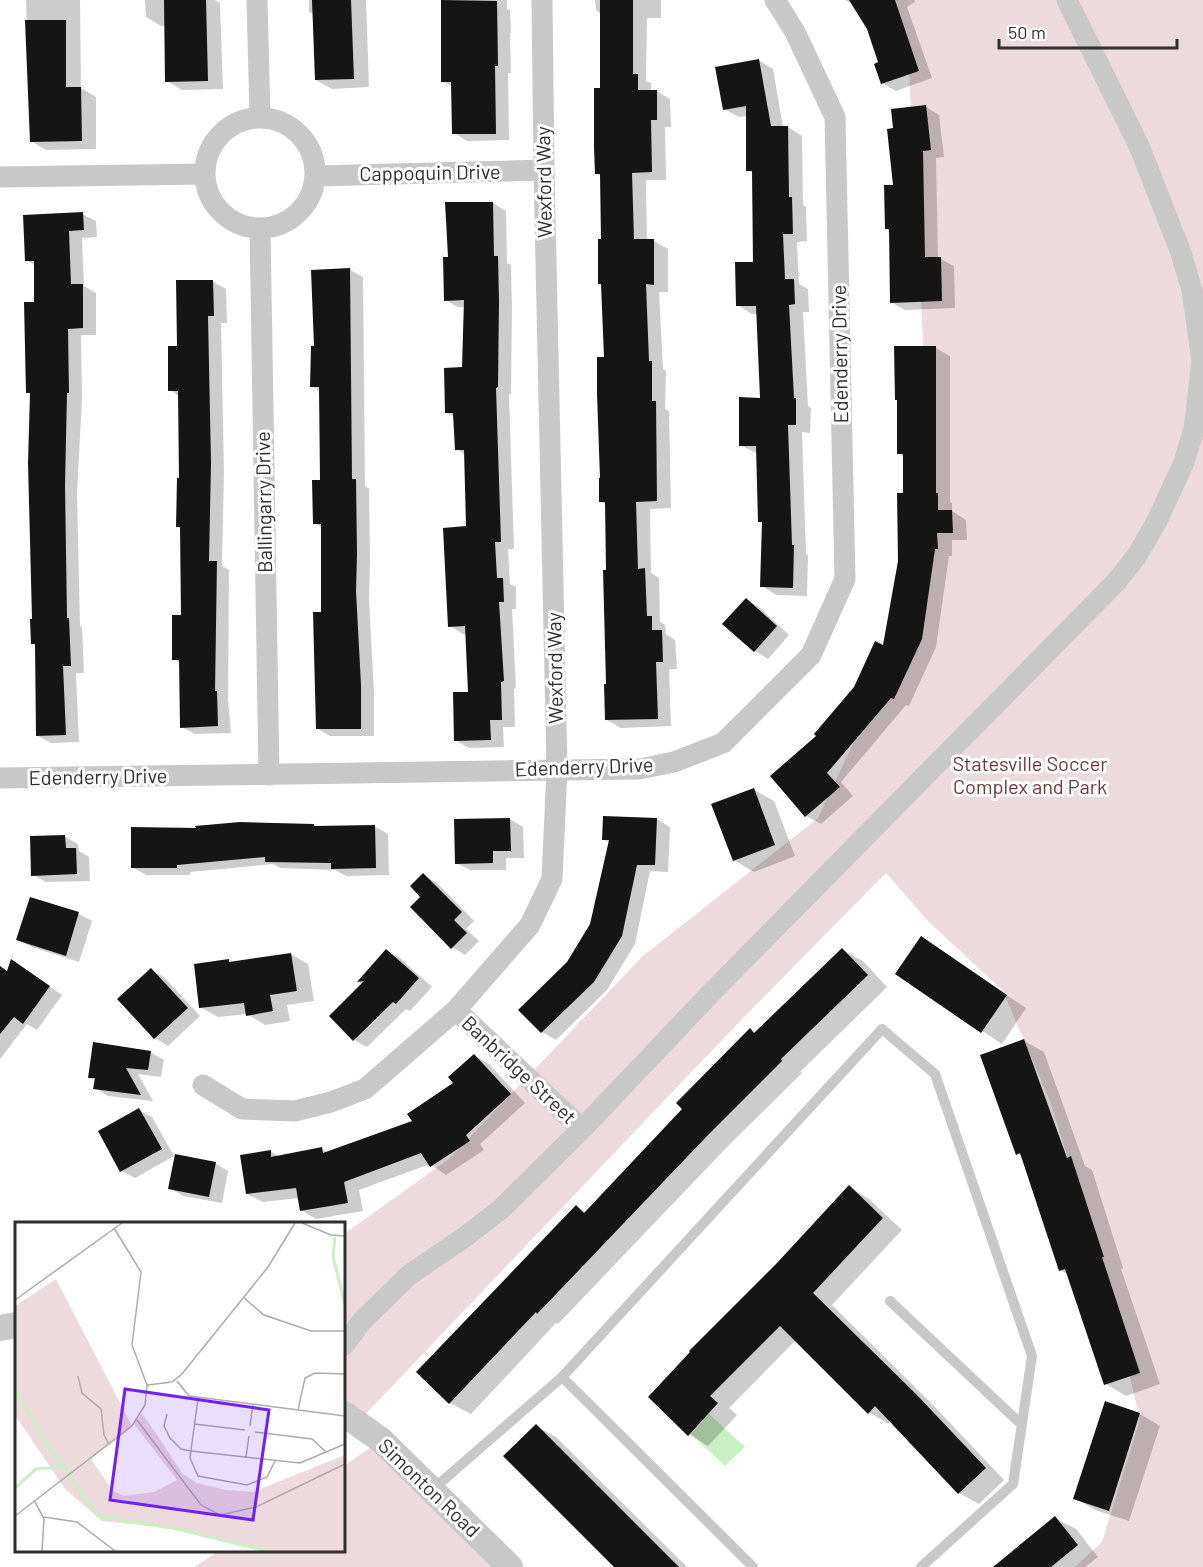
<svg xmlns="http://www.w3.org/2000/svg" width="1203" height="1567" font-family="Barlow,sans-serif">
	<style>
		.green { fill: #eddadc }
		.water { fill: #cbefc4 }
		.shadow { fill: #0003 }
		.building { fill: #151515 }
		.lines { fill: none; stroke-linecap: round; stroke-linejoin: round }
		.service { stroke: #c8c8c8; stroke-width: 10 }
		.minor { stroke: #c8c8c8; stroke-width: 21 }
		.tertiary { stroke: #c8c8c8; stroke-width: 26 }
		.labels { text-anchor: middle; stroke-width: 6; stroke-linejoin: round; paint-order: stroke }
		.street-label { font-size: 20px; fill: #2e2e2e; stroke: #fff }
		.park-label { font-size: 20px; fill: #6e3738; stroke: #fff }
		.inset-river { fill: none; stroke: #cbefc4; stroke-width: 3 }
		.inset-road { fill: none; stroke: #ababab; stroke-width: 1.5 }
		.view { fill: #6f1ff7; fill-opacity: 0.15; stroke: #6f1ff7; stroke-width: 3 }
		.inset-edge { fill: none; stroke: #2e2e2e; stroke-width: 3 }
	</style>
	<rect width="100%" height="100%" fill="#fff"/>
	<path class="green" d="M878,0H1203V1567H1075L1102,1542L1140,1420L1109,1288L1050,1101L1003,991L928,921L886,873L742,1019L357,1423L344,1416V1234L449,1159L643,956L818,818L891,663L923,341L908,52Z
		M381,1440L517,1567H194L219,1551L344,1550V1466Z"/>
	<path class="water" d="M709,1414L745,1447L725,1466L691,1434Z"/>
	<path class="shadow" d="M26,0H80L81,88L96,97V149L46,150L31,141Z
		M145,0H215L220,3L223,89L182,90L167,81L166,26H161L146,17Z
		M309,0H366L369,87L332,89L316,80L314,14L309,12Z
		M442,0H507V9L510,10L511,33H510L511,73H508L509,140L467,141L454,133L453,87L443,81Z
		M595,0H661V18H647L646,81L651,83V91H656L670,99L671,127H665L666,180H646L647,241H654L668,249V292H659L663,369L666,371L665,409L669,411L671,508L650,509L651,573L659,578L660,622L665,625L666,634L675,640L677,669H669L671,726L621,728L607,720L606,505L601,501L606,358L603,285L599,283L603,240L601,176L596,173L601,90V14L596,10Z
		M845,0H914L915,2L907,7L932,78L896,91L882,83L880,63L868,29L854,5Z
		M758,60L773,69L783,127H788L802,136L803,205L806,207L807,241L797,242L799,284L808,289L809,312H803L808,406L811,408L810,433L802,432L806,554L808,555L807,596L776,595L762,586L763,523L759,521L758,454L740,445L762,399L758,314H752L738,305L755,263L754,173L748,170L747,116L739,117L724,109Z
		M926,107L939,115L944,157L936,158L938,258L954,266L955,308L905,310L891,302V230L887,228L894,187Z
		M493,203L506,211L507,263L511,265L512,308L511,394H509L514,549H508L510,584L516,587V609H512L516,688L514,689L515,727H503L504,747L469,748L455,740L470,693L467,634H463L450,626L467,528L465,455L457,449L455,417L447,413L463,369L465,307H458L445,300L449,259Z
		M82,214L96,221L97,237L82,238L84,286L96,293V335H81L82,399L77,493L80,626L82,627L84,673H76L79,742L51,743L38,736L36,646L32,643L36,266L27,260Z
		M350,270L363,277L365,486L369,489L370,562L369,599L374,693V736H330L317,728L322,613V528L315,523L322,481L320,391L312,386L316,348Z
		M212,281L226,289L227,323H221L224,472L222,566L229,570L228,699L231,733L195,734L182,727L180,663L173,659L183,617L182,528L178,526L181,480L179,396L170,390L179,348Z
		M936,348L950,356V502L952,503V511L966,520L967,540H952V556H949L936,647L909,706L906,705L841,782L853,796L821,824L806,816L772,776L819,736L884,647L899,561L904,495V457L898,453Z
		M746,600L759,607L789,635L768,659L755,651L724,624Z
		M754,790L774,801L795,856L754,872L734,860Z
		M510,819L523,827L524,858H506V870H470L456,863Z
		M656,819L670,827L668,872L650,871L635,944L607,990L556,1040L542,1032L520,1010L558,981L591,924L610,843L603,839Z
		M314,825L318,828L374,826L388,834L389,875L346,876L335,870L280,868L273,864L190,872V875H146L132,867L197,830Z
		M65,837L78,844L79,851L89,857L90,881L46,882L33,875Z
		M423,875L437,883L474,921L466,929L479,941L465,955L452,947L422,897Z
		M31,899L79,914L92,921L79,962L32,947L18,940Z
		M921,938L1026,1008L1002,1044L897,974Z
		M842,950L863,961L887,987L800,1072L802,1073L728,1146L558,1324L556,1323L471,1414L450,1403L418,1372L577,1207L586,1213L684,1109L750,1030L756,1033Z
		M387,951L400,958L432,987L410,1011L406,1009L367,1047L354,1040L363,984L359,982Z
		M291,954L308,964L314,1001L287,1005L290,1021L265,1025L247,1014L218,1017L200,1007L228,961L233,963Z
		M0,967L8,972L24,969L62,995L37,1030L27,1024L0,1059Z
		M151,970L164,977L200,1016L168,1046L155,1038Z
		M1024,1041L1044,1052L1085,1166L1092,1170L1123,1268L1121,1269L1160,1384L1126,1396L1106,1384L1069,1275L1060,1270L1024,1157L1017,1154Z
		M150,1052L164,1060L161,1077L138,1074L153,1101L108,1096L95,1088L96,1081L89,1077Z
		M474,1055L489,1064L525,1103L480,1144L484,1150L446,1175L430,1164L359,1190L363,1211L316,1219L301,1210L299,1198L263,1202L247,1194L270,1151L280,1157L321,1149L328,1153L414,1121L455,1083Z
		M139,1110L152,1117L174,1156L135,1178L122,1171Z
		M215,1163L228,1171L222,1203L183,1196L170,1188Z
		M849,1187L869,1199L902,1230L832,1305L935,1407L1004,1480L979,1504L959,1493L891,1421L888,1424L869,1412L796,1340L729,1408L737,1415L708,1446L689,1434L778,1264Z
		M1140,1414L1160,1426L1129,1521L1095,1510L1075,1498Z
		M536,1426L556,1437L687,1567H617Z
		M1055,1518L1076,1529L1098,1557L1085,1567H996Z"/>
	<path class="building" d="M164,0H206L208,81L165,82Z
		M312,0H351L354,79L315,80Z
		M441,0L497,1L498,66H495L496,134H452L451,82H441Z
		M600,0H633V74H638V90H657V120H651L652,172L632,173L634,239H654V285L646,284L649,361H652V401H656L657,501L636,502L638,569L645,568L647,616H652V630H662L663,662H656L658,719L605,720L604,684H606L603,570H606L605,502H599V478H600L597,394V357H604L601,284H598V239H601L600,174H595L594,147V88H600Z
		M849,0H895L919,71L881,84L874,64L878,62L867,29Z
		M25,20H66V87H81L82,141L30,142Z
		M759,59L771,126H788L789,197H792L793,234H783L785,279H794L795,304L789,305L794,398H796V425H788L792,545H794L793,588L760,587L762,522H758L756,446H739V397L760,398L756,306H736L735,262H753L752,171H746V106L723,110L715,67Z
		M926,105L931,150L923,151L925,257H941L942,301L890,303L889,229H885L884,185H893L887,129L893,128L891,109Z
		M445,202H493L494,256H498L499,300L498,387L496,388L501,542H495L497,578H503L504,602H499L504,681L501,682L502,720H490L491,740L454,741L453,692H468L465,626L448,627L443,528L466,526L464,450H455L453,413H445L444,368L462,367L464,300L444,301L443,257H448Z
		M83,212L84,230L69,231L71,284H83V328L68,329L69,393H67L65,485L67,618H69L71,666H63L66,735L36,736L35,644H31L30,619H32L28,463L30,393H26L24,302H34V261H25L23,215Z
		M350,268L352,479H356L357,554L356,591L361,685V729H316L313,612H321V524H313L312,480H320L319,387H310L311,346H314L311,270Z
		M176,280H213L214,316H208L211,463L209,561H217L215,691H217L218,726L180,728L179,660H172V615H181L180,527H176L177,478H179L178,391H168V346H177Z
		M894,346H936V493H938V510H952L953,533H937L938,549H935L922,639L894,699L891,698L827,773L840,787L805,817L770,776L816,736L814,734L854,687L875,641L883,645L898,561L897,493H903V454H897V400H895Z
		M746,598L777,626L754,652L722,624Z
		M754,788L775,845L733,861L711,804Z
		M603,816L657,818L655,865H637L622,936L594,982L541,1033L518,1010L567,962L590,924L609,840H602Z
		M510,818L511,851H493V863L455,864L454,819Z
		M240,822L314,824V826L375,825L376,868L331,869V863L265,862V857L177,865V868H131V827L196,828L195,826Z
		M65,835L66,848H76L77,874L31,876L30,836Z
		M423,873L462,912L454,920L467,933L451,949L410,907L420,897L410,886Z
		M30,897L79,912L66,956L16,940Z
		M921,936L1007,995L981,1033L895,974Z
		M842,948L868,975L781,1059L782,1061L708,1135L537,1314L536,1312L449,1404L416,1372L576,1205L584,1213L682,1109L676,1103L750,1028L754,1033Z
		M386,949L419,978L396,1004L393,1002L353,1041L329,1016L364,981L357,982Z
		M291,953L297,991L270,995L273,1011L246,1016L244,1003L199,1008L194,964L229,959V962Z
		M11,959L50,986L23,1024L14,1017L0,1034V966L7,971Z
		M151,968L188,1008L154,1039L117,999Z
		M1024,1039L1067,1158L1071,1156L1104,1257H1102L1140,1373L1104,1385L1065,1269L1059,1271L1020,1153L1016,1155L980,1055Z
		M93,1042L151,1051L148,1070L126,1068L141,1095L93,1089L95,1078H88Z
		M474,1054L511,1094L466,1135L470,1141L430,1167L421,1153L344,1182L348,1203L300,1211L296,1188L246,1194L240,1155L271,1150V1157L322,1147L323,1153L412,1121L407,1114L453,1083L448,1077Z
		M139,1108L162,1149L120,1172L98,1131Z
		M175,1154L216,1162L209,1197L168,1189Z
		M849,1185L883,1218L813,1293L916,1394L986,1468L958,1494L875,1406L868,1414L780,1326L710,1396L718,1403L688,1436L648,1397L690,1352L689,1351L777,1263Z
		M1105,1401L1140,1413L1109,1511L1073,1499Z
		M536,1424L679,1567H614L503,1456Z
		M1055,1516L1078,1545L1051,1567H993Z"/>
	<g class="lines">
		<path class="service" d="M890,1301L1022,1425
			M432,1490L562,1377
			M753,1567L562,1377L882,1029L935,1074L1032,1356L1013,1484L921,1567"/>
		<path class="minor" d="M257,0L260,117
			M205 173a55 55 0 1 1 110 0a55 55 0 1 1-110 0Z
			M316,176L544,170
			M0,177L204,174
			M260,228L269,775
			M0,778L639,769L674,762L723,743L811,655L845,579L835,117L795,32L775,0
			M456,1010L582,1129
			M203,1085L242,1109L295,1111L331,1102L365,1089L456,1010L530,925L552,879L557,769L544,170L542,0
			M344,1345L362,1321L409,1275L465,1237L501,1209L582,1129L711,993L1116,582L1136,557L1157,521L1184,462L1194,429L1202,361L1192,290L1181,253L1140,148L1067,0"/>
		<path class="tertiary" d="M0,1328L16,1325
			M344,1414L381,1440L510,1567"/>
	</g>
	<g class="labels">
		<g class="street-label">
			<text transform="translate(430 173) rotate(-1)" y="7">Cappoquin Drive</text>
			<text transform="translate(544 182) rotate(-91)" y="7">Wexford Way</text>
			<text transform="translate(840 354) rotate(-91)" y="7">Edenderry Drive</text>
			<text transform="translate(264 502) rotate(-91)" y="7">Ballingarry Drive</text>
			<text transform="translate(555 668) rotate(-91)" y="7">Wexford Way</text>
			<text transform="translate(584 767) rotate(-2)" y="7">Edenderry Drive</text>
			<text transform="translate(98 777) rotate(-1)" y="7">Edenderry Drive</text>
			<text transform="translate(519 1070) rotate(43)" y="7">Banbridge Street</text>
			<text transform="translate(429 1488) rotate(44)" y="7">Simonton Road</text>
		</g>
		<g class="park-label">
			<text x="1030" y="771">Statesville Soccer<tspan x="1030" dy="23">Complex and Park</tspan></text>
		</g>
	</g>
	<g transform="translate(15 1222)">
		<rect width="330" height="330" fill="#fff"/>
		<path d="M41,57L117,204L76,237L98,269L109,274L139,270L162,258L119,202L127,191L168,252L182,261L211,268L238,270L330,233V329H251L162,307L87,299L50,267L0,193V84Z" fill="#eddadc"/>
		<path class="inset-river" d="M320,15L318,34L330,82M0,166L25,212L83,294L162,307L251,329M0,266L21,247L47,245"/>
		<path class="inset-road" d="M287,1L316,13L330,14M229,76L249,93L296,109H330M0,78L107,1M63,154L67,171L86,187L89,213L94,222M162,159L174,174L330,194M132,163L157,160L167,152L253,45L280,1M183,176L175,236L183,254L232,263L252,255L260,239M283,188L290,156L300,151L330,152M152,192L149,204L155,216L166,227L176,229L285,241L330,222M122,198L186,283L205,293L241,285L330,242M179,202L230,208M235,204L238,182M240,210L297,217L311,230M231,235L234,214M19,278L29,297L27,329M0,294L117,204L130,183L132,163L117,123L126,50L99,6M29,295L62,300L100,329"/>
		<path class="view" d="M110,167L254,188L238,298L95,278Z"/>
		<rect width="330" height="330" class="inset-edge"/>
	</g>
	<path d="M999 39v9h178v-9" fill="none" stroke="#2e2e2e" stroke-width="3"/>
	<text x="1008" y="39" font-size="18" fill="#2e2e2e" stroke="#ffffff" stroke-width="4.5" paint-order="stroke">50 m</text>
</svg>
